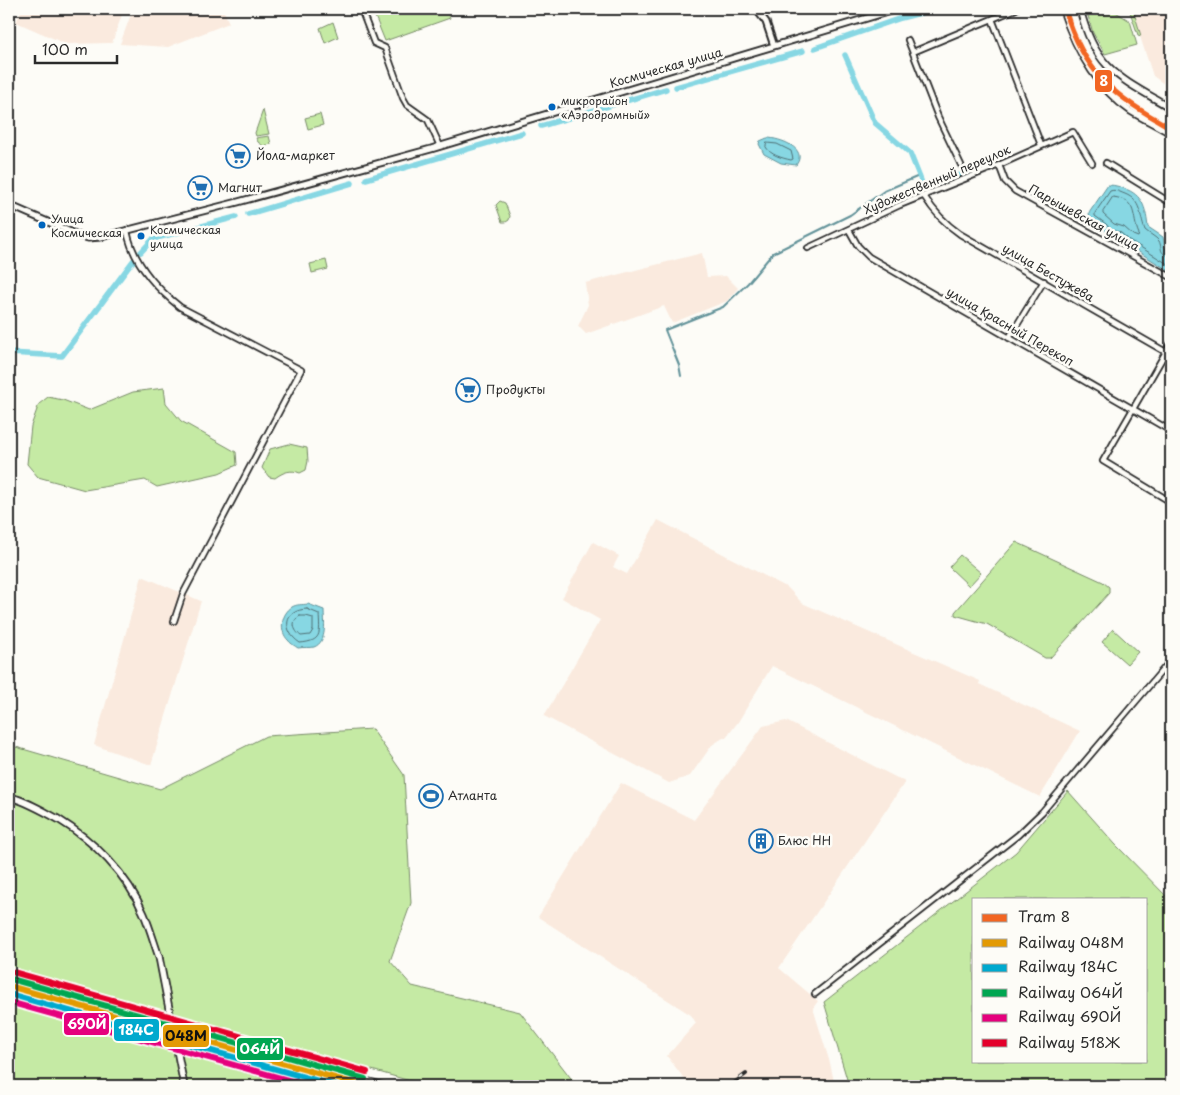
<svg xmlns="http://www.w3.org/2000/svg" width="1180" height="1095" font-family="'Playpen Sans',sans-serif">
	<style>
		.built { fill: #faeade }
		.green { fill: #c5eaa4; stroke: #788a68; fill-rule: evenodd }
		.water { fill: #87d7e3; stroke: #629299 }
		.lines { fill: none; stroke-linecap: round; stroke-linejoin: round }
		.shore { stroke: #507075; stroke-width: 1 }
		.stream { stroke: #629299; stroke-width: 2 }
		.canal { stroke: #87d7e3; stroke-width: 5.5 }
		.minor-casing { stroke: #2b2b2b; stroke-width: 8 }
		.tertiary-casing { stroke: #2b2b2b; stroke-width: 9 }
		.secondary-casing { stroke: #2b2b2b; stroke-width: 9 }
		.minor { stroke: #fdfcf7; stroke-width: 4.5 }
		.tertiary { stroke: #fdfcf7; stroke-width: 5 }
		.secondary { stroke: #fdfcf7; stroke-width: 5.5 }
		.rail-casing { stroke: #2b2b2b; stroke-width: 4 }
		.rail { stroke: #fdfcf7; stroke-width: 2; stroke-dasharray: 5.5; stroke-linecap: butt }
		.secondary-bridge-casing { stroke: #2b2b2b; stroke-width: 9; stroke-linecap: butt }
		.secondary-bridge { stroke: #fdfcf7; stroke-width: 5.5 }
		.rail-1-casing { stroke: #fdfcf7; stroke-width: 10 }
		.rail-2-casing { stroke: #fdfcf7; stroke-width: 10 }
		.rail-3-casing { stroke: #fdfcf7; stroke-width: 10 }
		.rail-4-casing { stroke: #fdfcf7; stroke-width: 10 }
		.rail-5-casing { stroke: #fdfcf7; stroke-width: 10 }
		.rail-1 { stroke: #e39a04; stroke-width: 6 }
		.rail-2 { stroke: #00a9ce; stroke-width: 6 }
		.rail-3 { stroke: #00a651; stroke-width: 6 }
		.rail-4 { stroke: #e5007d; stroke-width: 6 }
		.rail-5 { stroke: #e4002b; stroke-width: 6 }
		.tram-1-casing { stroke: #fdfcf7; stroke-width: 9 }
		.tram-1 { stroke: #f26522; stroke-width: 5 }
		.bus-dot { fill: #0065bd; stroke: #fdfcf7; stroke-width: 2 }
		.labels { text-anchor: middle; stroke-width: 5; stroke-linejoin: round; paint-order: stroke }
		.bus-label { font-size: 11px; fill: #2b2b2b; stroke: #fdfcf7; text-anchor: start }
		.street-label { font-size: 12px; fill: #2b2b2b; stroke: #fdfcf7 }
		.poi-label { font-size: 12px; fill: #2b2b2b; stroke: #fdfcf7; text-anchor: start }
		.line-badge { stroke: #fdfcf7; stroke-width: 2 }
		.badge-label { font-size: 14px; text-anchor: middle; font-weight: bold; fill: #fff }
		.pale-badge-label { font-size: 14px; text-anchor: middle; font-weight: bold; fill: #111 }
	</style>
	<rect width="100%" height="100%" fill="#fdfcf7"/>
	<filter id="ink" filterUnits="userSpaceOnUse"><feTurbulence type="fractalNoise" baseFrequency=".02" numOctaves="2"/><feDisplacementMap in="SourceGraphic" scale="10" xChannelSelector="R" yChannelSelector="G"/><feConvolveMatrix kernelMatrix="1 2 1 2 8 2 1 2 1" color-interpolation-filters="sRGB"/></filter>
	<g filter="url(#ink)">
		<path class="built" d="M22,9H124L112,43L66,44L16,22Z
			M133,9H223L229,23L168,47L120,44Z
			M1131,9H1171V89L1153,76Z
			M702,253L707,277L726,276L738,288L727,301L672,323L664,306L586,334L578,326L588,305L585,283Z
			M658,520L788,588L802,603L980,681L979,684L1080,731L1040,797L772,666L738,722L726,738H723L712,745L690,776L669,783L544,716L600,620L562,598L593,542L619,556L613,567L627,574Z
			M142,576L201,601L151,765L94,745Z
			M786,721L905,782L779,968L818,1001L813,1008L830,1063L835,1086H688L689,1085L667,1056L696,1023L691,1015L538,917L621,783L694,820L763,726Z"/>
		<path class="green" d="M372,9H447L450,18L385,41Z
			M1086,9H1111L1130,21L1137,45L1105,54L1093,33Z
			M1129,9H1133L1141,36L1138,35Z
			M333,22L338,37L325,43L320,28Z
			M263,110L269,134L256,136L255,133Z
			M320,114L323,125L308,129L305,118Z
			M269,136L271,144L263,146L258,142L256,138Z
			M500,201L505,203L510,216L509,220L506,222H502L496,205Z
			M326,260L328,269L312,273L310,264Z
			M164,388L166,403L181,421L236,452L237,465L219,473L157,487L145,480L85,490L38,477L27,464L31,426L39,404L48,397L63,400L89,410L133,392Z
			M289,444L307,448L308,461L306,470L300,473C291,469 283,472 275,478L269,477L262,468L270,449Z
			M1016,542L1103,582L1109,587V593L1050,658H1045L987,624L955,615V612Z
			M960,555L981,573L969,586L949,567Z
			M1113,629L1138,652L1127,664L1102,642Z
			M372,729L404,775L411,903L390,961L412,986L520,1012L577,1086H428L9,967V745L160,789L266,736Z
			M1068,791L1115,844L1171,901V1086H849L824,1002L1016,852ZM974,899H1146V1061H974Z
			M9,1005L292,1086H9Z"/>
		<path class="water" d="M767,138C779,138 809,148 796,165L781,163L764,154L759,144L760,141Z
			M1108,185C1116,185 1120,187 1128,190C1144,197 1146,211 1148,227L1163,237L1165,248L1171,253V272L1126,244L1118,237L1107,233L1103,227L1090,218L1089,213Z
			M308,604L324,610C324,620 328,642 314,647C310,648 303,647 298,648C295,646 290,643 288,640C279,631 281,614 292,607C297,604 302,605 308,604Z
			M1171,862V918L1168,915L1169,873Z"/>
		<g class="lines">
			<path class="shore" d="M767,143L777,144L791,151L793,159L791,160C782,158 770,155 766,147Z
				M1113,197C1139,200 1131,217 1139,234L1138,237L1133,235L1124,227L1114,224L1103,214V212Z
				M1171,256C1158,254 1163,249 1159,241C1156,237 1148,233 1145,230C1139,215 1142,201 1125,194C1119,192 1116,189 1110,191L1095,213V216L1106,224L1110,229L1121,233L1129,240L1171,266
				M307,609L319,614C320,634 322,641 300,643C282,631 283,610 307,609Z
				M300,616H306L313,618V630L310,635L301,636C294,631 290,621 300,616Z"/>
			<path class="stream" d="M681,376L679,365L665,330L723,307L748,283L773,253L850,215L884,191L919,176"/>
			<path class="canal" d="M815,48L901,18L936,9
				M845,55L875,123L910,153L924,188L992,163
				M676,87L803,51
				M541,126L666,89
				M366,179L522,133
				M248,214L352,183
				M141,252L153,239L236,217
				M9,353L62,356L133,261"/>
			<g class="minor-casing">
				<path id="minor" d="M361,9L374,43L385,48L403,98L407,105L428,120L440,146
					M1062,9C1075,48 1095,87 1130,111C1143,119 1158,126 1171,134
					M992,19L1041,145
					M908,40L938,117L961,165
					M913,52L1016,9
					M1106,163L1171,203
					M999,165L1005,181L1015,191L1171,277
					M924,196C934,212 944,223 960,234L1171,355
					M849,230L858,246L869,257L1171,431
					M127,231C133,262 156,288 180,307L301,370L183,594L174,621
					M808,248L900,205L999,165L1073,132L1092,163
					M1009,338L1044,281
					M1171,343L1103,461L1171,502
					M815,994L1018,835L1042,812L1171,660"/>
			</g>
			<g class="tertiary-casing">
				<path id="tertiary" d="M756,9L766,22L774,46
					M9,205L80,236L88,238L101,237L238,202L431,149L897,9"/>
			</g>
			<g class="secondary-casing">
				<path id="secondary" d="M1080,9C1095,70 1120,78 1171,108
					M9,797C25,800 43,811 58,819C94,841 127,874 144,914C150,928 154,943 159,957"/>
			</g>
			<use href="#minor" class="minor"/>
			<use href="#tertiary" class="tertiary"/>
			<use href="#secondary" class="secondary"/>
			<g class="rail-casing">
				<path id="rail" d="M9,978L393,1086
					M9,996L329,1086
					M730,1086L746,1074"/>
			</g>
			<use href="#rail" class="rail"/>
			<g class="secondary-bridge-casing">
				<path id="secondary-bridge" d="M159,957L184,1086"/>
			</g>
			<use href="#secondary-bridge" class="secondary-bridge"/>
			<g class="rail-1-casing">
				<path id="rail-1" d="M9,986L363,1086"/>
			</g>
			<g class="rail-2-casing">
				<path id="rail-2" d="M9,994L336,1086"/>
			</g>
			<g class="rail-3-casing">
				<path id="rail-3" d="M11,979L365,1079"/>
			</g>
			<g class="rail-4-casing">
				<path id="rail-4" d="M9,1002L309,1086"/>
			</g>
			<g class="rail-5-casing">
				<path id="rail-5" d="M13,972L367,1072"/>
			</g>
			<use href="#rail-1" class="rail-1"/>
			<use href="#rail-2" class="rail-2"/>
			<use href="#rail-3" class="rail-3"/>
			<use href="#rail-4" class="rail-4"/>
			<use href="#rail-5" class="rail-5"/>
			<g class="tram-1-casing">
				<path id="tram-1" d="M1065,9C1084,74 1114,96 1171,128"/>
			</g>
			<use href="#tram-1" class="tram-1"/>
		</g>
	</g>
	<defs>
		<g id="supermarket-ring" transform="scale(1.25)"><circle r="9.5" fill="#fdfcf7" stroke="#1f6fb2" stroke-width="1.5"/><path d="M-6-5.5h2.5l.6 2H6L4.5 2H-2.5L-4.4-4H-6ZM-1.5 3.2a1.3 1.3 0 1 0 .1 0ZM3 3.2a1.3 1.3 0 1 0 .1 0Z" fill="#1f6fb2"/></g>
		<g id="stadium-ring" transform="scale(1.25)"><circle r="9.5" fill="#fdfcf7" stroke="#1f6fb2" stroke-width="1.5"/><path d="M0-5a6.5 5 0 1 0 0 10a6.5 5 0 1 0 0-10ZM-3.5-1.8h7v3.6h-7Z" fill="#1f6fb2"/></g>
		<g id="building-ring" transform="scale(1.25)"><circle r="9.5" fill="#fdfcf7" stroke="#1f6fb2" stroke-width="1.5"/><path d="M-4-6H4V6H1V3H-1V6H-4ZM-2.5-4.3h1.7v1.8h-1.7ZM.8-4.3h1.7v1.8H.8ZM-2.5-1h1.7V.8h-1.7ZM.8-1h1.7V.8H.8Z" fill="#1f6fb2"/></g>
	</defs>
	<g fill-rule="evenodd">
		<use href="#supermarket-ring" x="238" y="156"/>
		<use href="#supermarket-ring" x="200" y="188"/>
		<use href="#supermarket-ring" x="468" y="390"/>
		<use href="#stadium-ring" x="431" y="796"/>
		<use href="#building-ring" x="761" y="841"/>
	</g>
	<g class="bus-dot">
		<circle cx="552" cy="107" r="4.5"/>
		<circle cx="42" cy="225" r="4.5"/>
		<circle cx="141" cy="236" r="4.5"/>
	</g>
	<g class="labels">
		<g class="bus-label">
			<text x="561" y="105">микрорайон<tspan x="561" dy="14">«Аэродромный»</tspan></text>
			<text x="51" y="223">Улица<tspan x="51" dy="14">Космическая</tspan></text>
			<text x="150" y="234">Космическая<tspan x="150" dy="14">улица</tspan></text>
		</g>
		<g class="street-label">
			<text transform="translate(666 68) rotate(-16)" y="4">Космическая улица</text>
			<text transform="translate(937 180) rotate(-23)" y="4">Художественный переулок</text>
			<text transform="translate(1084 218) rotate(29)" y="4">Парышевская улица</text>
			<text transform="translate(1048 273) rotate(30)" y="4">улица Бестужева</text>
			<text transform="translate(1010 327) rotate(30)" y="4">улица Красный Перекоп</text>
		</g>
		<g class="poi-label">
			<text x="256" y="160">Йола-маркет</text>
			<text x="218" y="192">Магнит</text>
			<text x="486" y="394">Продукты</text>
			<text x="448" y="800">Атланта</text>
			<text x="778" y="845">Блюс НН</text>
		</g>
	</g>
	<g class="line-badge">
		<rect x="1094" y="69" width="19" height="24" rx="5" fill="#f26522"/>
		<rect x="63" y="1012" width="47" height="24" rx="5" fill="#e5007d"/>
		<rect x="113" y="1018" width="47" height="24" rx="5" fill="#00a9ce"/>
		<rect x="162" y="1024" width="48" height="24" rx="5" fill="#e39a04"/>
		<rect x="236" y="1037" width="48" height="24" rx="5" fill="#00a651"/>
	</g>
	<g class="badge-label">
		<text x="1104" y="86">8</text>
		<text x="87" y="1029">690Й</text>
		<text x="136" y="1035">184С</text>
		<text x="260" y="1054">064Й</text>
	</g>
	<g class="pale-badge-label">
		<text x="186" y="1041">048М</text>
	</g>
	<rect width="1180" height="1095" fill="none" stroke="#fdfcf7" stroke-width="30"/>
	<rect x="15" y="15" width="1150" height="1065" fill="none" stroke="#2b2b2b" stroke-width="2" filter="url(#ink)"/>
	<rect x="972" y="898" width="175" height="165" fill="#fdfcf7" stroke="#a9a8a5"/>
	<rect x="982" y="914" width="25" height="8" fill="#f26522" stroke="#a9a8a5"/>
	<text x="1018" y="922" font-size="15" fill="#2b2b2b">Tram 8</text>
	<rect x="982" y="939" width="25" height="8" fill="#e39a04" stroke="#a9a8a5"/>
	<text x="1018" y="948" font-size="15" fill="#2b2b2b">Railway 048М</text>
	<rect x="982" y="964" width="25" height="8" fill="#00a9ce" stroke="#a9a8a5"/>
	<text x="1018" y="972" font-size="15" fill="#2b2b2b">Railway 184С</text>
	<rect x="982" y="989" width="25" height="8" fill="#00a651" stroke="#a9a8a5"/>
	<text x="1018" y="998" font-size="15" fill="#2b2b2b">Railway 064Й</text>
	<rect x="982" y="1014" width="25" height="8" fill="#e5007d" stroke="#a9a8a5"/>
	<text x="1018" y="1022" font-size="15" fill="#2b2b2b">Railway 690Й</text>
	<rect x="982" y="1039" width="25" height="8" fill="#e4002b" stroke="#a9a8a5"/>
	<text x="1018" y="1048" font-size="15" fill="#2b2b2b">Railway 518Ж</text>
	<path d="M35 55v8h82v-8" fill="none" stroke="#2b2b2b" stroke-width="2.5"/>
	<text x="42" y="55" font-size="15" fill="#2b2b2b" stroke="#fdfcf7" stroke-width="4" paint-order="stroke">100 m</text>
</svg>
